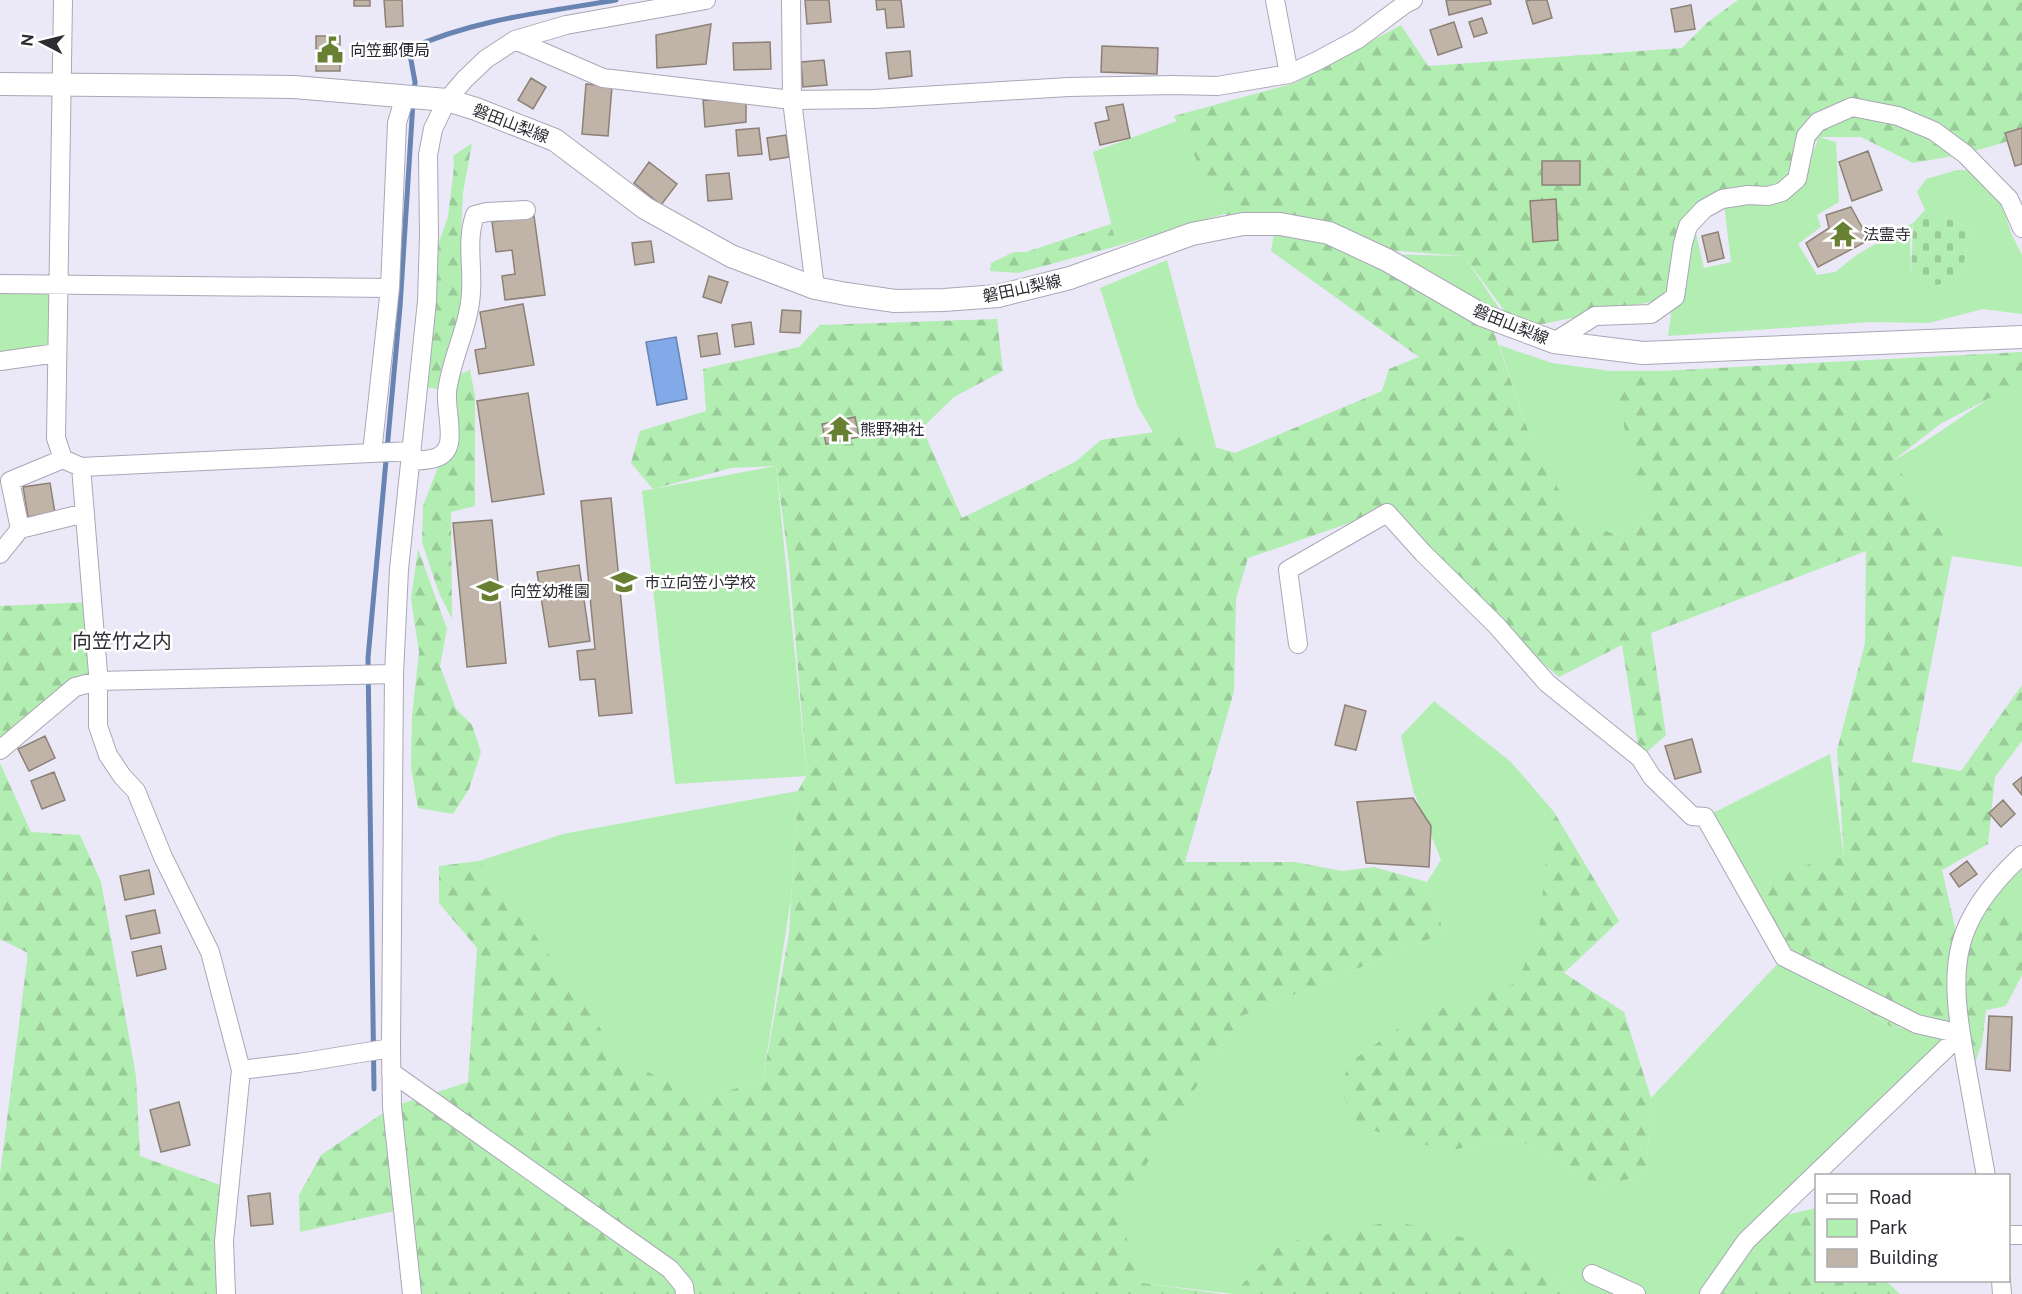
<svg xmlns="http://www.w3.org/2000/svg" width="2022" height="1294" font-family="'Public Sans','Noto Sans JP',sans-serif">
	<style>
		.green { fill: #b2edb1 }
		.forest { fill: url(#forest-firs) }
		.cemetery { fill: url(#cemetery-stones) }
		.water { fill: #82aae9; stroke: #6884b2; stroke-width: 1.5 }
		.lines { fill: none; stroke-linecap: round; stroke-linejoin: round }
		.stream { stroke: #6884b2; stroke-width: 5 }
		.building { fill: #c0b4a8; stroke: #8d8176; stroke-width: 1.5 }
		.minor-casing { stroke: #aaa7b6; stroke-width: 20 }
		.major-casing { stroke: #aaa7b6; stroke-width: 24 }
		.minor { stroke: #fff; stroke-width: 18 }
		.major { stroke: #fff; stroke-width: 22 }
		.labels { text-anchor: middle; stroke-width: 5; stroke-linejoin: round; paint-order: stroke }
		.poi-label { font-size: 16px; fill: #2d2c32; stroke: #fff; text-anchor: start }
		.street-label { font-size: 16px; fill: #2d2c32; stroke: #fff }
		.quarter-label { font-size: 20px; fill: #2d2c32; stroke: #fff }
	</style>
	<defs>
		<pattern id="forest-firs" width="22" height="20" patternUnits="userSpaceOnUse" patternTransform="scale(1.5)"><rect width="22" height="20" fill="#b2edb1"/><path d="M5 1l3.5 6h-7zM16 11l3.5 6h-7z" fill="#99cb99"/></pattern>
		<pattern id="cemetery-stones" width="16" height="16" patternUnits="userSpaceOnUse" patternTransform="scale(1.5)"><rect width="16" height="16" fill="#b2edb1"/><path d="M2 7V4a2 2 0 0 1 4 0v3zM10 15v-3a2 2 0 0 1 4 0v3z" fill="#99cb99"/></pattern>
	</defs>
	<rect width="100%" height="100%" fill="#ebe8f8"/>
	<path class="green" d="M1177,121L1224,214L1117,246L1093,152Z
		M1819,137L1836,142L1839,202L1817,215L1821,227L1798,244L1817,275L1835,272L1858,254L1913,223L1910,244L1911,276L1961,278L1971,228L1925,210L1917,192L1926,179L1957,170H1980L2001,200L2011,233L2022,255V314L1983,309L1929,323L1870,322L1668,336L1673,298L1696,233L1704,268L1731,262L1724,204L1803,177Z
		M1375,254L1464,256L1511,326Z
		M1167,260L1216,447L1161,432H1153L1137,405L1100,288Z
		M0,284L50,285V353L0,361Z
		M1499,345L1552,363L1610,371L1648,511L1619,536L1571,520L1532,442Z
		M2022,376V567L1952,556L1893,461L1923,443Z
		M776,466L807,776L675,784L642,491Z
		M1434,701L1511,762L1554,812L1539,929L1517,984L1413,1018L1449,1151L1513,1136L1599,1186L1646,1175L1651,1098L1784,957L1891,1027L1961,1034L1709,1294H1577L1526,1253L1234,1294L1142,1283L1116,1211L1242,1016L1444,933L1427,882L1441,860L1413,790L1401,736Z
		M1830,754L1844,858L1778,871L1756,907L1705,817Z
		M798,791L791,898L763,1079L702,1100L628,1074L479,861L563,834Z
		M2022,857V926L1980,904Z"/>
	<path class="forest" d="M1738,0H2022V137L1965,154L1913,163L1861,137H1819L1782,192L1704,209L1675,297L1518,329L1464,256L1361,248L1489,318L1532,442L1576,520L1619,536L1648,511L1638,481L1610,371H1660L2022,352V381L1940,424L1893,461L1942,533L1952,556L1912,762L1961,771L2022,685V741L1995,777L1988,844L1942,870L1955,927L1957,979L1980,904L2022,923V975L2006,1006L1986,1010L1982,1044L1972,1070L1933,1028L1891,1027L1801,966L1756,907L1778,871L1844,857L1837,750L1865,643L1866,551L1651,633L1666,735L1640,758L1622,645L1559,677L1486,615L1387,513L1364,518L1248,558L1236,599L1234,691L1185,862H1295L1342,871L1374,867L1427,882L1444,933L1242,1016L1117,1210L1142,1283L1222,1294H412L404,1209L300,1232L299,1195L321,1155L392,1107L468,1082L477,948L439,903V866L479,861L512,902L621,1058L702,1100L763,1079L789,934L798,791L807,775L789,564L776,466L731,468L653,489L631,463L640,431L706,411L703,369L799,347L820,325L997,319L1003,371L954,397L922,428L962,518L1075,462L1101,440L1161,431L1235,453L1382,391L1389,369L1419,357L1271,251L1275,227L1224,214L1174,116L1295,83L1401,25L1428,66L1682,48L1708,22Z
		M472,143L463,193L461,234L463,276L459,325L438,389L425,387L428,272L448,217L454,167L453,156Z
		M1111,224L1117,246L1018,273L990,271L991,263L1014,252H1026Z
		M470,370L475,396V506L451,512L452,619L439,593L422,542L423,506L455,423L457,375Z
		M418,549L447,629L440,666L456,709L472,725L481,752L469,789L453,814L418,808L411,767L412,716L419,652L411,599Z
		M92,602L90,683L0,758V606Z
		M0,763L31,832L80,835L101,882L136,1076L140,1156L228,1188L230,1294H0V1175L28,953L0,939Z
		M1554,812L1619,921L1564,973L1624,1012L1651,1098L1646,1175L1599,1186L1513,1136L1449,1151L1361,1127L1340,1090L1349,1063L1413,1018L1517,983L1539,929L1548,843Z
		M1816,1208V1280L1886,1281L1900,1294H1705L1768,1219Z
		M1394,1221L1526,1253L1577,1294H1233L1282,1243Z"/>
	<path class="cemetery" d="M1925,210L1971,228L1961,278L1937,285L1911,276L1913,223Z"/>
	<path class="water" d="M676,337L687,399L657,405L646,342Z"/>
	<g class="lines">
		<path class="stream" d="M414,93L415,82L409,49C475,19 546,12 616,0
			M374,1089L368,658L400,307L413,102"/>
	</g>
	<path class="building" d="M354,0H370V6H354Z
		M384,0H402L403,26L386,27Z
		M805,0H829L831,22L807,24Z
		M876,0H901L904,27L887,28L885,9L877,10Z
		M1446,0H1490L1491,4L1449,15Z
		M1531,0H1547L1552,18L1533,24L1526,1Z
		M1691,5L1695,29L1675,32L1671,9Z
		M1482,18L1487,33L1474,37L1469,22Z
		M1454,22L1462,47L1438,55L1430,30Z
		M711,24L706,64L657,68L656,35Z
		M316,36H340V71H316Z
		M770,42L771,69L734,70L733,43Z
		M1102,46L1158,48L1157,74L1101,72Z
		M910,51L912,76L889,79L886,53Z
		M824,60L827,85L803,87L801,62Z
		M531,78L546,87L533,109L518,100Z
		M586,84L612,86L608,136L582,134Z
		M703,100L746,101V122L705,127Z
		M1123,104L1130,138L1100,145L1095,123L1109,120L1106,107Z
		M759,128L762,154L738,156L736,130Z
		M2022,128V164L2015,166L2005,133Z
		M786,135L789,157L770,160L767,138Z
		M1868,151L1882,190L1852,201L1839,162Z
		M1542,161H1580V185H1542Z
		M649,162L677,184L661,205L634,183Z
		M729,173L732,199L708,201L706,175Z
		M1556,199L1558,240L1533,242L1530,201Z
		M1851,207L1869,240L1818,267L1806,243L1829,228L1826,215Z
		M534,216L545,295L505,300L502,276L515,274L512,250L496,252L492,222Z
		M1718,232L1724,258L1708,262L1702,236Z
		M651,241L654,262L635,265L632,243Z
		M709,276L728,282L721,303L703,297Z
		M523,304L534,365L479,374L475,350L486,348L480,312Z
		M782,310L801,311L800,333L780,332Z
		M751,322L754,344L735,347L732,325Z
		M717,333L720,354L701,357L698,336Z
		M528,393L544,494L492,502L477,401Z
		M855,417L859,437L826,444L822,424Z
		M50,483L55,513L28,517L23,487Z
		M611,498L632,713L599,716L595,679L580,680L577,651L595,649L581,501Z
		M492,520L506,663L467,667L453,523Z
		M579,565L590,641L549,647L537,572Z
		M1345,705L1366,711L1356,750L1335,745Z
		M45,736L55,758L29,771L18,749Z
		M1692,739L1701,772L1675,779L1665,746Z
		M54,772L65,800L42,809L31,781Z
		M2022,777V795L2013,784Z
		M1413,798L1431,826L1429,867L1366,863L1357,802Z
		M2003,800L2015,814L2001,827L1989,813Z
		M1967,861L1977,874L1959,887L1950,874Z
		M149,870L154,894L125,900L120,876Z
		M155,910L160,933L131,939L126,916Z
		M161,946L166,969L137,976L132,952Z
		M1989,1016L2012,1017L2010,1071L1986,1069Z
		M179,1102L190,1145L161,1152L150,1110Z
		M270,1193L273,1224L251,1226L248,1196Z"/>
	<g class="lines">
		<g class="minor-casing">
			<path id="minor" d="M63,0L56,438L63,459L81,467L412,451
				M791,0L792,100L815,288
				M1275,0L1289,74
				M515,40L603,78L792,100L874,99L1068,87L1173,85L1217,86L1289,74L1317,61L1358,39L1405,4L1413,0
				M0,284L390,288
				M1554,342L1595,316L1651,314L1675,297L1683,243L1688,226L1704,209L1722,199L1748,195L1768,196L1782,192L1797,179L1806,136L1818,122L1852,107L1898,116L1934,131L1965,154L2009,199L2022,228
				M0,361L57,353
				M372,453L390,288L397,123L405,96
				M411,461C426,460 445,461 449,443C452,430 446,407 447,392C451,358 469,327 471,293C473,267 466,240 475,215L487,212L526,210
				M81,467L98,673V726L108,755L122,776L136,791L163,857L210,952L241,1070L224,1241L226,1294
				M20,529L10,481L63,459
				M0,554L20,529L85,513
				M1298,644L1288,570L1387,513L1423,553L1497,626L1547,683L1640,758L1652,777L1692,816L1705,817L1784,957L1917,1024L1961,1034
				M0,750L75,687L98,681L394,674
				M241,1070L299,1063L391,1048
				M391,1072L670,1269L684,1286L685,1294
				M1986,1176C1980,1142 1974,1109 1968,1076C1961,1034 1950,986 1961,944C1970,909 1996,879 2022,855
				M2008,1235H2022
				M1592,1274L1636,1294
				M2001,1280L2002,1294
				M412,1294L392,1107L391,1048L394,674L399,569L427,301L429,236L428,155L433,129L447,100L465,79L486,59L515,40L566,25L706,0
				M1709,1294L1746,1241L1961,1034"/>
		</g>
		<g class="major-casing">
			<path id="major" d="M0,84L294,87L447,100L476,109L555,140L645,208L731,256L815,288L846,294L895,301L944,300L998,296L1070,278L1192,234L1243,224H1280L1329,233L1387,260L1482,315L1554,342L1643,353L2022,337"/>
		</g>
		<use href="#minor" class="minor"/>
		<use href="#major" class="major"/>
	</g>
	<defs>
		<g id="civic-bare" transform="scale(2.07)"><path d="M-.6-6.5H3V-4.5H.6V-3L4-1V1h2V6H-6V1h2V-1L-.6-3ZM-1.2 2.5V6h2.4V2.5Z" fill="#688032" stroke="#fff" stroke-width="2.5" paint-order="stroke"/></g>
		<g id="temple-bare" transform="scale(2.07)"><path d="M0-6L5-2H3V0L6.5 2.5H4V6H1.5V3h-3V6H-4V2.5H-6.5L-3 0V-2H-5Z" fill="#688032" stroke="#fff" stroke-width="2.5" paint-order="stroke"/></g>
		<g id="school-bare" transform="scale(2.07)"><path d="M0-5L7-2L0 1L-7-2ZM-4 1L0 2.5L4 1V4Q0 6-4 4Z" fill="#688032" stroke="#fff" stroke-width="2.5" paint-order="stroke"/></g>
	</defs>
	<g fill-rule="evenodd">
		<use href="#civic-bare" x="330" y="50"/>
		<use href="#temple-bare" x="1843" y="234"/>
		<use href="#temple-bare" x="840" y="429"/>
		<use href="#school-bare" x="624" y="582"/>
		<use href="#school-bare" x="490" y="591"/>
	</g>
	<g class="labels">
		<g class="poi-label">
			<text x="350" y="56">向笠郵便局</text>
			<text x="1863" y="240">法霊寺</text>
			<text x="860" y="435">熊野神社</text>
			<text x="644" y="588">市立向笠小学校</text>
			<text x="510" y="597">向笠幼稚園</text>
		</g>
		<g class="street-label">
			<text transform="translate(511 123) rotate(21)" y="6">磐田山梨線</text>
			<text transform="translate(1022 288) rotate(-12)" y="6">磐田山梨線</text>
			<text transform="translate(1511 324) rotate(22)" y="6">磐田山梨線</text>
		</g>
		<g class="quarter-label">
			<text x="122" y="648">向笠竹之内</text>
		</g>
	</g>
	<rect x="1815" y="1174" width="195" height="108" fill="#ffffff" stroke="#ababad" stroke-width="1.5"/>
	<rect x="1827" y="1194" width="30" height="9" fill="#ffffff" stroke="#ababad" stroke-width="1.5"/>
	<text x="1869" y="1204" font-size="18" fill="#2d2c32">Road</text>
	<rect x="1827" y="1219" width="30" height="18" fill="#b2edb1" stroke="#ababad" stroke-width="1.5"/>
	<text x="1869" y="1234" font-size="18" fill="#2d2c32">Park</text>
	<rect x="1827" y="1249" width="30" height="18" fill="#c0b4a8" stroke="#ababad" stroke-width="1.5"/>
	<text x="1869" y="1264" font-size="18" fill="#2d2c32">Building</text>
	<g transform="translate(42 42) rotate(277)" stroke="#ffffff" stroke-width="4.5" paint-order="stroke">
	<path d="M0-4.5L10 22L0 15L-10 22Z" fill="#2d2c32"/>
	<text y="-9" font-size="16" font-weight="bold" text-anchor="middle" fill="#2d2c32">N</text>
	</g>
</svg>
